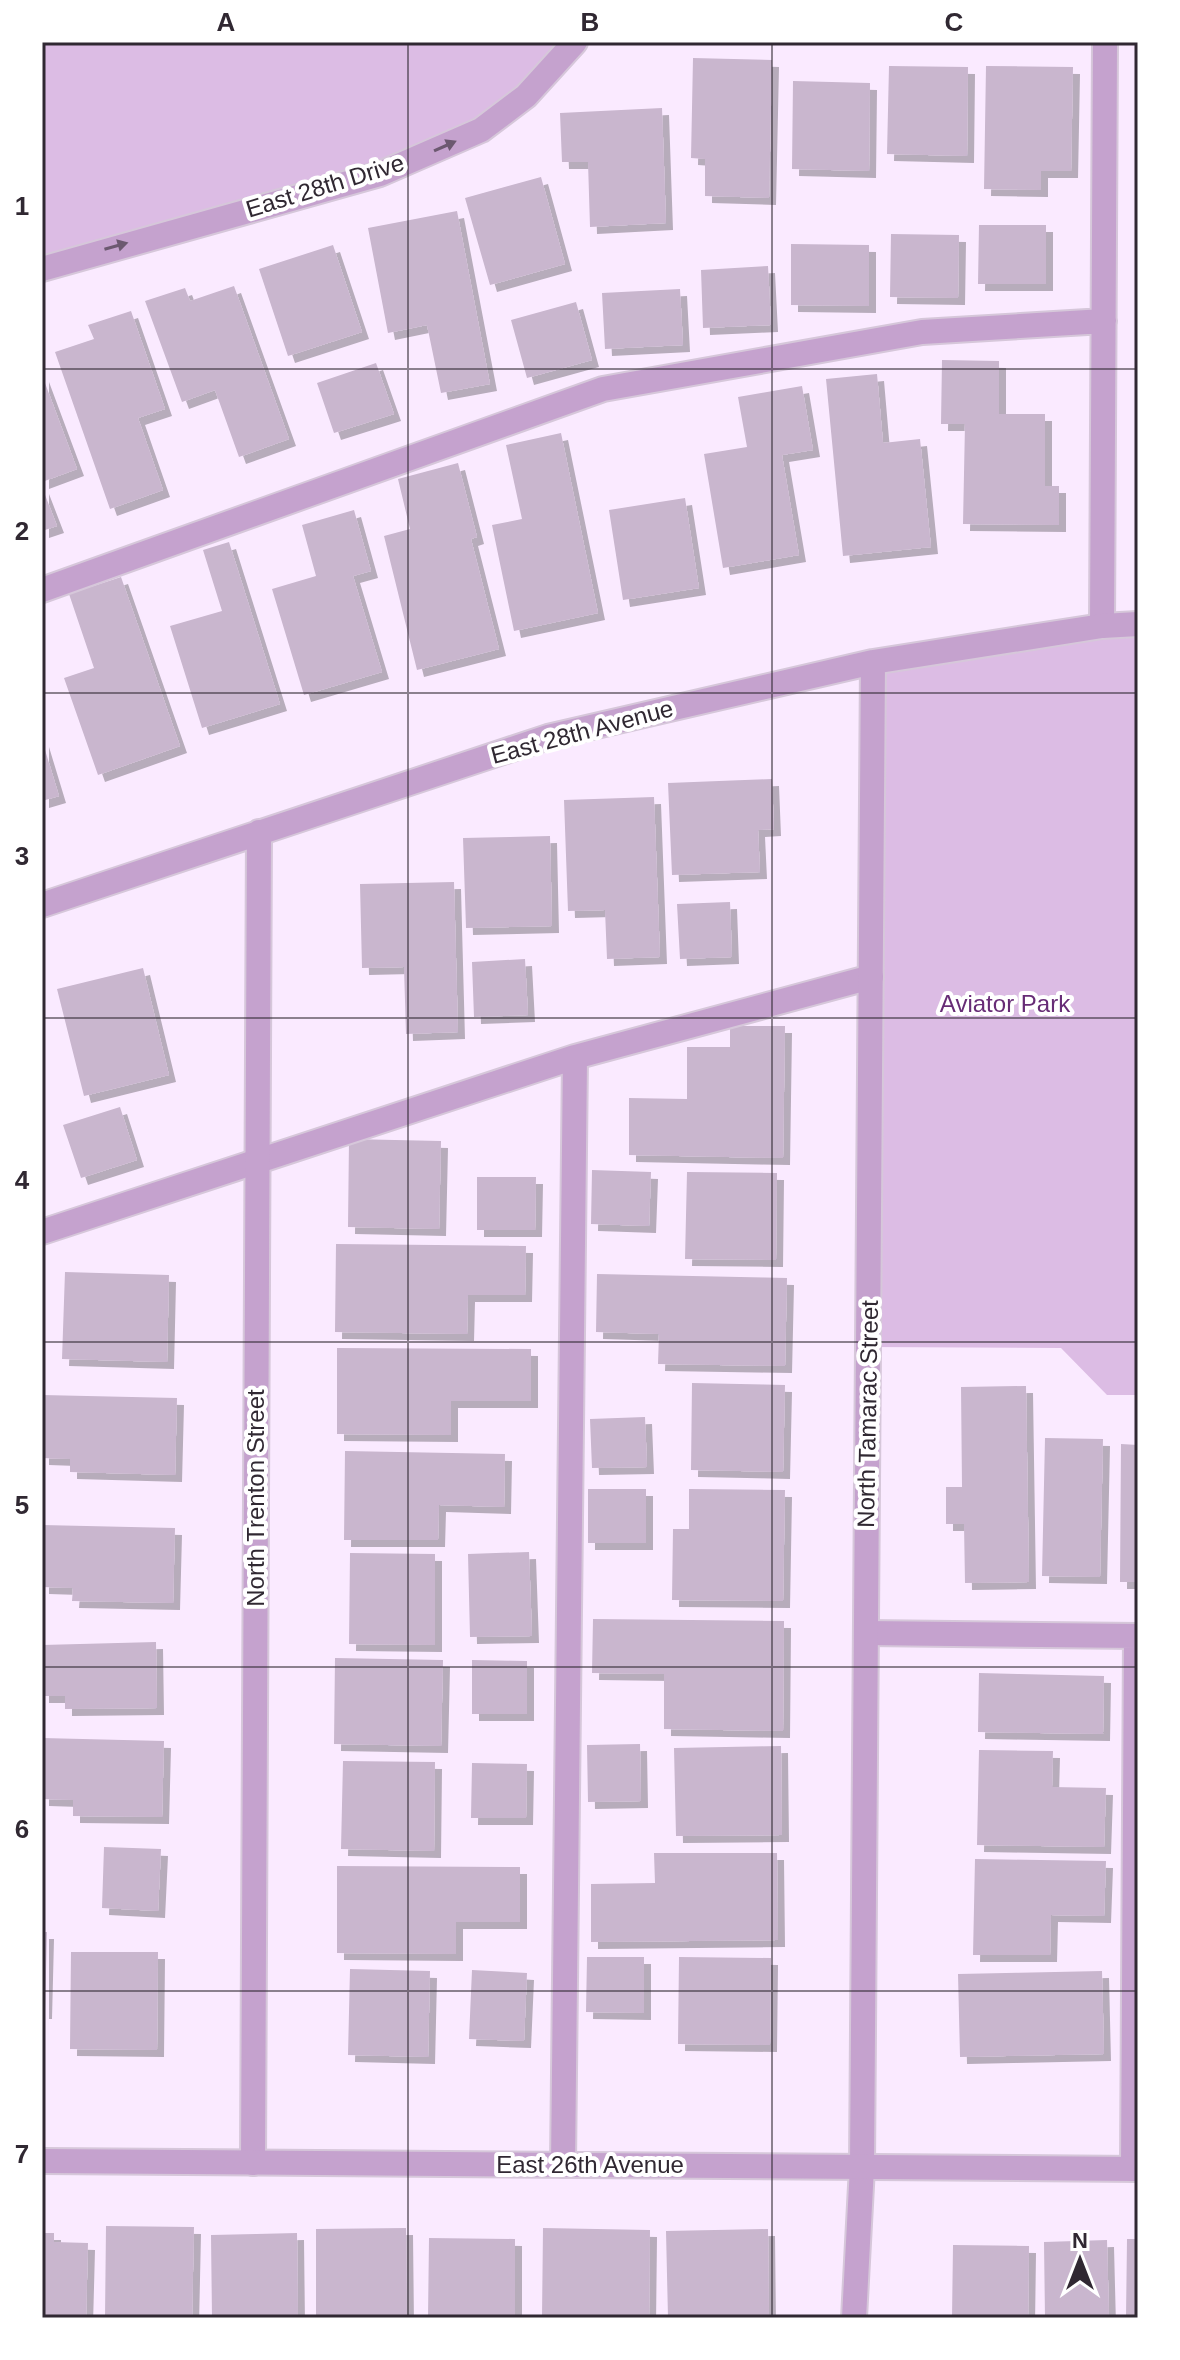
<svg xmlns="http://www.w3.org/2000/svg" width="1180" height="2360" font-family="Arial,sans-serif">
	<style>
		.green { fill: #dcbce4 }
		.building { fill: #c9b6ce; filter: url(#shadow) }
		.lines { fill: none; stroke-linecap: round; stroke-linejoin: round }
		.service-casing { stroke: #d6c7da; stroke-width: 28 }
		.minor-casing { stroke: #d6c7da; stroke-width: 28 }
		.tertiary-casing { stroke: #d6c7da; stroke-width: 28 }
		.service { stroke: #c5a2ce; stroke-width: 24 }
		.minor { stroke: #c5a2ce; stroke-width: 24 }
		.tertiary { stroke: #c5a2ce; stroke-width: 24 }
		.oneway { fill: #6c5970 }
		.grid { fill: none; stroke: #302832; stroke-width: 2; stroke-opacity: 0.55 }
		.labels { text-anchor: middle; stroke-width: 8; stroke-linejoin: round; paint-order: stroke }
		.street-label { font-size: 24px; fill: #302832; stroke: #fff }
		.park-label { font-size: 24px; fill: #672c76; stroke: #fff }
		.neatline { fill: none; stroke: #302832; stroke-width: 3 }
		.grid-label { font-size: 26px; text-anchor: middle; font-weight: bold; fill: #302832 }
	</style>
	<defs>
		<filter id="shadow"><feDropShadow dx="7" dy="7" stdDeviation="0" flood-color="#0004"/></filter>
	</defs>
	<rect width="100%" height="100%" fill="#faeaff"/>
	<path class="green" d="M42,42H575L481,130L42,269Z
		M1138,624V1395H1107L1061,1348L869,1347L873,662Z"/>
	<path class="building" d="M693,58L772,60L769,198L705,196V159L691,158Z
		M889,66L968,67L967,156L887,154Z
		M986,66L1073,67L1071,171H1041V190L984,189Z
		M793,81L870,83L869,171L792,169Z
		M662,108L666,223L590,227L588,162H562L560,113Z
		M541,177L565,264L490,285L465,198Z
		M457,211L490,384L441,393L427,325L388,333L368,228Z
		M979,225H1046V284H978Z
		M891,234L959,235L958,298L890,297Z
		M791,244L869,245V306L791,305Z
		M333,245L362,332L288,356L259,269Z
		M768,266L771,325L703,328L701,270Z
		M234,286L289,439L239,457L215,390L182,402L145,301L185,288L190,301Z
		M680,289L683,345L605,349L602,293Z
		M576,302L592,360L527,378L511,320Z
		M131,311L165,409L138,418L163,490L110,509L55,352L94,339L88,325Z
		M942,360L999,361V414H1045V486H1059V525L963,524L965,424H941Z
		M376,363L394,414L334,433L317,383Z
		M877,374L883,443L920,439L931,547L843,556L826,379Z
		M42,375L77,469L42,482Z
		M802,386L813,450L782,455L799,555L723,568L704,454L747,447L738,397Z
		M561,433L598,613L514,631L492,525L522,519L506,445Z
		M458,463L477,537L471,539L499,649L417,670L384,536L410,529L398,479Z
		M42,487L57,526L42,531Z
		M685,498L699,588L623,600L609,510Z
		M354,510L371,571L353,576L382,672L304,695L272,589L316,576L302,525Z
		M229,542L280,704L202,728L170,626L222,611L203,550Z
		M121,577L180,746L98,775L64,678L94,668L69,594Z
		M42,740L59,796L42,801Z
		M772,779L774,829L758,830L760,872L672,875L668,783Z
		M654,797L660,957L607,959L605,910L568,911L564,800Z
		M550,836L552,926L466,928L463,838Z
		M454,882L458,1032L406,1034L404,967L362,968L360,884Z
		M730,902L732,957L680,959L677,904Z
		M525,959L528,1015L474,1017L472,962Z
		M143,968L169,1075L84,1096L57,989Z
		M730,1026H785L783,1158L629,1155V1098L687,1099V1047H730Z
		M120,1107L137,1160L81,1178L63,1125Z
		M349,1139L441,1141L439,1229L348,1227Z
		M592,1170L651,1172L649,1226L591,1224Z
		M687,1172L777,1173L776,1260L685,1259Z
		M477,1177H536L535,1230H477Z
		M336,1244L526,1246L525,1295H468L467,1334L335,1332Z
		M65,1272L169,1275L167,1362L62,1359Z
		M597,1274L787,1278L785,1366L658,1364L659,1334L596,1332Z
		M337,1348L531,1349V1401H451V1435L337,1434Z
		M692,1383L785,1385L783,1472L691,1470Z
		M1026,1386L1029,1582L965,1583L964,1524H946V1487H962L961,1387Z
		M42,1395L177,1398L175,1475L70,1472V1459L42,1458Z
		M645,1417L647,1467L592,1468L590,1419Z
		M1045,1438L1103,1439L1100,1577L1042,1576Z
		M1121,1444L1138,1445V1582H1120Z
		M345,1451L505,1454L504,1507L439,1505L438,1540H344Z
		M588,1489H646V1543H588Z
		M689,1489L785,1490L783,1601L672,1600L673,1529H689Z
		M42,1525L175,1528L173,1603L72,1601L73,1588L42,1587Z
		M529,1552L532,1636L470,1637L468,1554Z
		M350,1553L435,1554V1645L349,1644Z
		M593,1619L784,1621L783,1731L664,1729V1674L592,1673Z
		M156,1642L157,1708L65,1709V1696H42V1645Z
		M335,1658L443,1660L441,1746L334,1744Z
		M472,1660L527,1661V1714H472Z
		M979,1673L1104,1676L1103,1734L978,1732Z
		M42,1738L164,1741L162,1817L73,1816V1800L42,1799Z
		M640,1744L641,1801L588,1802L587,1745Z
		M781,1746L782,1835L676,1836L674,1748Z
		M979,1750L1053,1751L1052,1787L1106,1788L1104,1847L977,1845Z
		M343,1761L435,1762L434,1851L341,1849Z
		M472,1763L527,1764L526,1818H471Z
		M104,1847L161,1849L158,1911L102,1908Z
		M654,1853H777L778,1940L591,1942V1884L655,1883Z
		M975,1859L1106,1861L1104,1916L1051,1915L1050,1955H973Z
		M337,1866L520,1867V1922H456V1954L337,1953Z
		M42,1932H47L45,2012H42Z
		M71,1952H158L157,2050L70,2049Z
		M587,1957H644V2013L586,2012Z
		M679,1957L771,1958L770,2045L678,2044Z
		M350,1969L430,1971L428,2057L348,2055Z
		M472,1970L527,1973L524,2041L469,2039Z
		M1102,1971L1104,2054L960,2057L958,1974Z
		M106,2226L194,2227L192,2318H105Z
		M406,2228L407,2318H316V2229Z
		M543,2228L650,2230L649,2318H542Z
		M768,2229L769,2318H668L666,2231Z
		M42,2233H54V2242L88,2243L86,2318H42Z
		M297,2233L298,2318H212L211,2235Z
		M429,2238L515,2239V2318H428Z
		M1127,2239H1138V2318H1126Z
		M1107,2240L1109,2318H1045L1044,2242Z
		M953,2245L1029,2246L1028,2318H952Z"/>
	<g class="lines">
		<g class="service-casing">
			<path id="service" d="M42,590L603,389L922,332L1104,321
				M1102,626L1105,42
				M42,1232L575,1057L871,977
				M866,1633L1138,1636
				M563,2165L575,1057
				M1133,2169L1136,1636"/>
		</g>
		<g class="minor-casing">
			<path id="minor" d="M42,269L380,174L481,130L526,96L575,42
				M42,905L548,737L873,662L1102,626L1138,624
				M253,2163L259,832
				M854,2318L862,2167L873,662"/>
		</g>
		<g class="tertiary-casing">
			<path id="tertiary" d="M42,2161L1138,2169"/>
		</g>
		<use href="#service" class="service"/>
		<use href="#minor" class="minor"/>
		<use href="#tertiary" class="tertiary"/>
	</g>
	<defs><path id="oneway-solid" d="M-6-.8H1V-3.2L6.5 0L1 3.2V.8H-6Z" transform="scale(2)"/></defs>
	<g class="oneway">
		<use href="#oneway-solid" transform="translate(445 146) rotate(-24)"/>
		<use href="#oneway-solid" transform="translate(116 246) rotate(-16)"/>
	</g>
	<path class="grid" d="M408,42V2318M772,42V2318M42,369H1138M42,693H1138M42,1018H1138M42,1342H1138M42,1667H1138M42,1991H1138"/>
	<g class="labels">
		<g class="street-label">
			<text transform="translate(325 186) rotate(-17)" y="8">East 28th Drive</text>
			<text transform="translate(582 732) rotate(-15)" y="8">East 28th Avenue</text>
			<text transform="translate(868 1414) rotate(-89)" y="8">North Tamarac Street</text>
			<text transform="translate(256 1498) rotate(-90)" y="8">North Trenton Street</text>
			<text x="590" y="2173">East 26th Avenue</text>
		</g>
		<g class="park-label">
			<text x="1005" y="1012">Aviator Park</text>
		</g>
	</g>
	<rect width="1180" height="2360" fill="none" stroke="#ffffff" stroke-width="88"/>
	<g transform="translate(1080 2260)" stroke="#ffffff" stroke-width="6" paint-order="stroke">
	<path d="M0-6L14 30L0 20L-14 30Z" fill="#302832"/>
	<text y="-12" font-size="22" font-weight="bold" text-anchor="middle" fill="#302832">N</text>
	</g>
	<rect x="44" y="44" width="1092" height="2272" class="neatline"/>
	<g class="grid-label">
		<text x="226" y="31">A</text>
		<text x="590" y="31">B</text>
		<text x="954" y="31">C</text>
		<text x="22" y="215">1</text>
		<text x="22" y="540">2</text>
		<text x="22" y="865">3</text>
		<text x="22" y="1189">4</text>
		<text x="22" y="1514">5</text>
		<text x="22" y="1838">6</text>
		<text x="22" y="2163">7</text>
	</g>
</svg>
